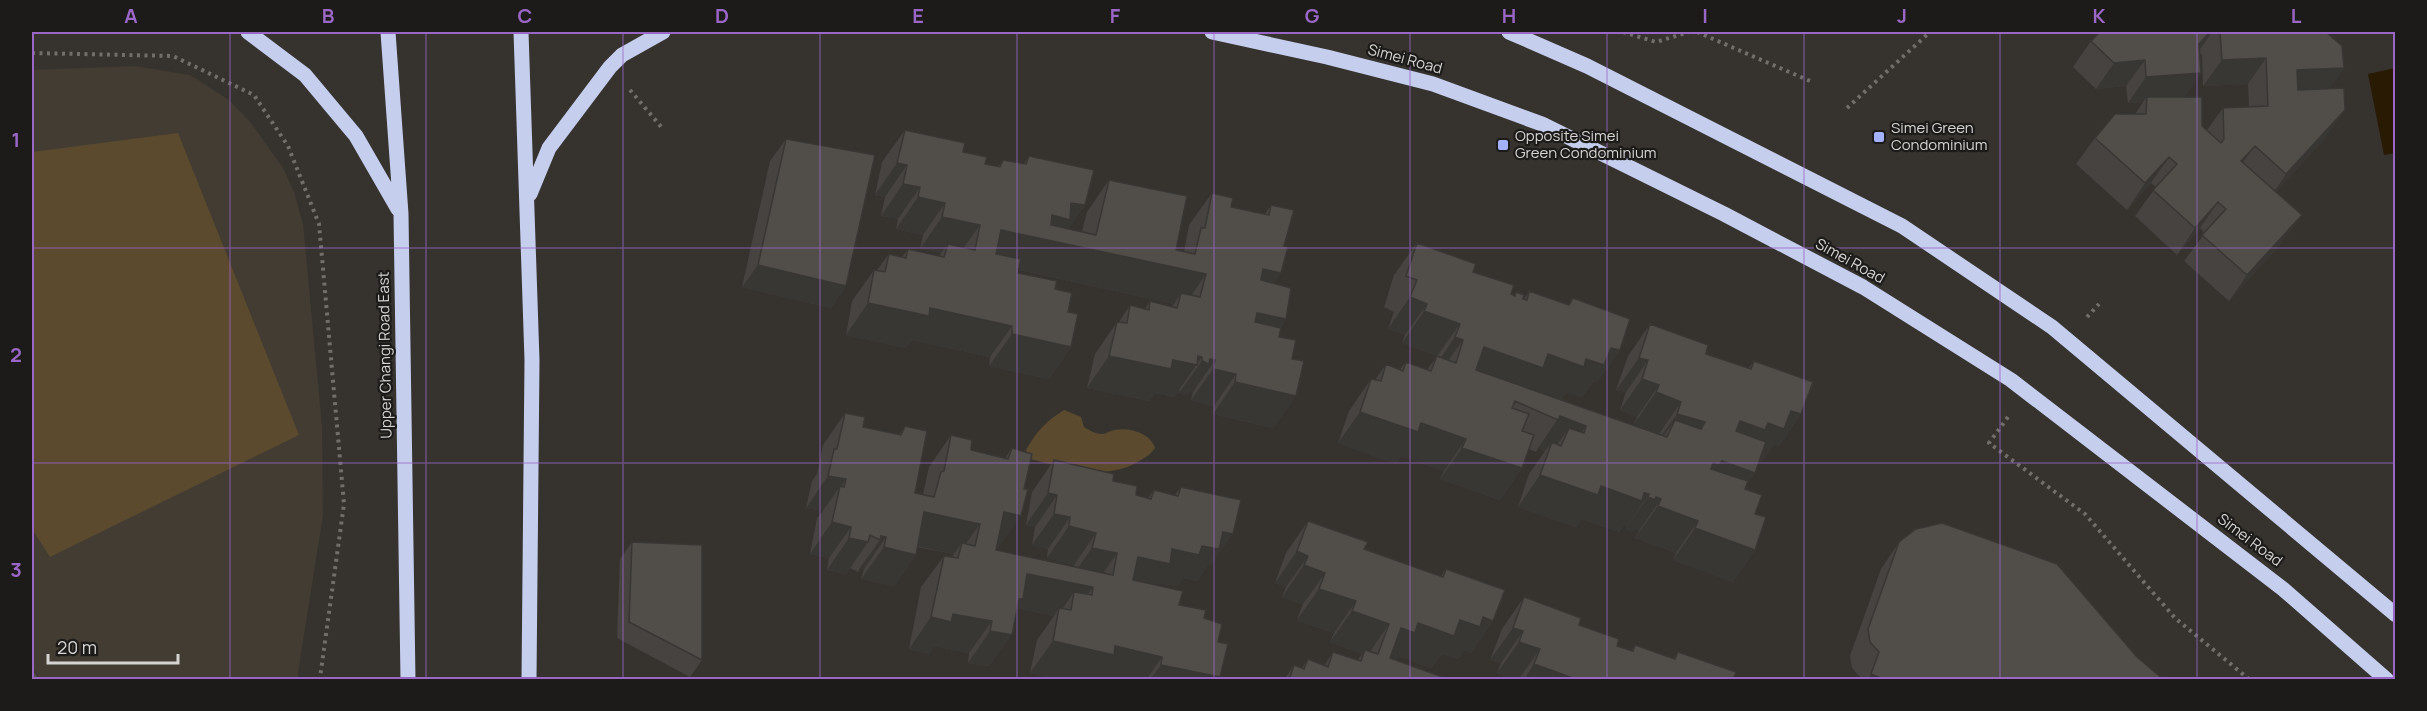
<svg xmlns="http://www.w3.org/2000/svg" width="2427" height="711" font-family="Manrope,sans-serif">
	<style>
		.built { fill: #423c33 }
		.green { fill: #5b4a2e }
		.water { fill: #281a03 }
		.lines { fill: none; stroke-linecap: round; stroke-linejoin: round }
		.path { stroke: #716e6b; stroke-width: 4; stroke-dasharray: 3 4.5; stroke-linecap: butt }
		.major { stroke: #c6ceee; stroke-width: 15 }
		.wall { fill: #464340; fill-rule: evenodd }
		.shaded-wall { fill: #393734 }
		.building { fill: #514e4a; stroke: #393734; stroke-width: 1.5 }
		.grid { fill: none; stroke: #9b67c6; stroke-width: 1.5; stroke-opacity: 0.55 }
		.poi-dot { fill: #a4b2fc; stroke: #1c1b19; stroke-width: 2 }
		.labels { text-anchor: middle; stroke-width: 4.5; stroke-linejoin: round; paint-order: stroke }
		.street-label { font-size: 15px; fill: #d6d4d2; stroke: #1c1b19 }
		.poi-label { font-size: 15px; fill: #d6d4d2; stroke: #1c1b19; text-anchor: start }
		.neatline { fill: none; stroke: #9b67c6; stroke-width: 2 }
		.grid-label { font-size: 20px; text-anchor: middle; font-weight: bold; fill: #9b67c6 }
	</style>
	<rect width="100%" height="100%" fill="#36332f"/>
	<path class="built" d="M135,66L190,75L229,100L251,123L283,168L294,192L303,224L322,427L323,515L297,679H32V70Z"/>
	<path class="green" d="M178,133L299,435L50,557L32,529V152Z
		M1064,410L1081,417L1084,427C1089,430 1095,434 1102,434C1106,434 1111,430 1115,430C1130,427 1151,434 1155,448C1151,454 1146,457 1141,460C1107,482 1066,468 1030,459L1026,450C1036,432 1046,421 1064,410Z"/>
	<path class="water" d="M2395,68V153L2384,155L2368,74Z"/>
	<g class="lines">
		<path class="path" d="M1623,32L1656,42L1689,32
			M1697,32L1810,81
			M32,53L173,56L254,95L288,146L319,224L344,504L320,678
			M630,90L663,129
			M1847,108L1930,32
			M2087,317L2099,304
			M2008,417L1989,443L2085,514L2175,618L2250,680"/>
		<path class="major" d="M248,32L305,75L356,136L398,209
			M388,32L401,214L408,680
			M521,32L532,360L529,680
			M1212,32L1327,57L1433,84L1542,124L1724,214L1863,287L2011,380L2283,589L2387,680
			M1509,32L1587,66L1902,226L2052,327L2396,615
			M530,194L549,148L610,67L622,55L663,32"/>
	</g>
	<path class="wall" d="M2100,32H2326L2344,68L2329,89L2327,136L2276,192L2283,241L2229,301L2184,261L2205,233L2200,228L2177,255L2135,216L2156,187L2151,183L2127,210L2076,164L2095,138L2135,114L2143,102L2128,103L2126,86L2096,89L2073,67L2091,41ZM2200,53L2202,55L2203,86L2248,84L2249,107L2223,108L2207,130L2202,126L2184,97L2201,73Z
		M905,130L963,152L985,164L998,167L1003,160L1024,164L1029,156L1085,205L1068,229L1082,231L1087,212L1109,180L1176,250L1184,252L1189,225L1212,193L1231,207L1265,214L1271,205L1274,283L1286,319L1280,328L1279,337L1292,359L1296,396L1273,428L1213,414L1214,406L1191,400L1193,392L1190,391L1187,396L1179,393L1180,389L1174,397L1155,393L1149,401L1087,388L1095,354L1117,322H1119L1130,305L1145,309L1150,301L1172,306L1174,304L1019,270L1018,273L1055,289L1068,312L1071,347L1049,379L989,366L990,357L912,340L906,348L846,335L852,301L874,270H877L889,254L902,257L908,249L939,256L941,253L920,249L923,235L896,229L898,219L881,216L885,197L875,195L882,162Z
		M786,139L846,286L831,308L742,287L770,161Z
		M1417,243L1473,272L1514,296L1516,292L1524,299L1529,291L1568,305L1573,298L1620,350L1597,382L1594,381L1582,397L1566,392L1561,399L1530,387L1529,389L1659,434L1634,424L1637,417L1620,410L1626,392L1616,390L1628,356L1650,324L1706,354L1748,369L1754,361L1801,414L1779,446L1774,444L1762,461L1760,460L1755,473L1746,485L1745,489L1755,514V550L1733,582L1673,560L1676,553L1635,538L1639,531L1635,529L1633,532L1625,529L1627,526L1624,525L1619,532L1582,519L1576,527L1518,507L1529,474L1545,451L1538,448L1536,452L1529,449L1522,468L1500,500L1440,479L1444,471L1401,456L1396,464L1338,443L1349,411L1371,379L1375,380L1386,364L1400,369L1406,362L1427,370L1437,356L1402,343L1405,335L1388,329L1394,312L1384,307L1394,275Z
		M845,413L863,427L899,435L905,426L915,493L923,494L929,467L951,435L971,450L1005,458L1012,448L998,548H996V550L1073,567L1074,565L1047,558L1048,549L1032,545L1035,527L1026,525L1032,492L1054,460L1113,481L1136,495L1148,498L1154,490L1175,495L1181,487L1211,565H1208L1197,581L1183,578L1177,586L1157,583L1155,585L1179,605L1204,618L1218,642L1220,677L1219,680H1061L1030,673L1037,640L1054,616L1017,608L989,666L968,663L969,653L934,646L929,654L909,649L921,587L944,556L952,557L954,554L917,547L916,555L894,586L861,579L864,569L860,568L858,572L850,568L846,574L827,570L829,558L810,554L817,518L823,511L806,508L812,481L817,474L823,445Z
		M1308,521L1364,549L1441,576L1446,569L1493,621L1471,653L1464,650L1458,659L1442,654L1431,668L1399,656L1396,660L1451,680H1284L1294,665L1302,668L1308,659L1324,666L1333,652L1358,660L1362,654L1330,642L1334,633L1297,620L1303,604L1282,597L1286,587L1275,583L1286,553Z
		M632,542L702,660L690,677L617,638L620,559Z
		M1899,542L2137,657L2164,680H1860L1861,678L1852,668L1850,656L1881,569Z
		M1524,597L1617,646L1631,651L1635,645L1673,659L1678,652L1733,680H1515L1497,673L1501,663L1490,660L1502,629Z"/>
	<path class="shaded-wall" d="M2210,32H2212L2198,52L2199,44Z
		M2266,58L2248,84L2203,86L2222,60Z
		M2145,60L2126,86L2096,89L2114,63Z
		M2344,68L2325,95L2279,97L2297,70Z
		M2201,73L2183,99L2147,97L2143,102L2128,103L2146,77Z
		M2345,110L2327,136L2268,201L2286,174Z
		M2255,146L2236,172L2241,161Z
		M2169,157L2151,183L2127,210L2145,183Z
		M897,163L907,165L885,197L875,195Z
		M903,184L920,187L898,219L881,216Z
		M918,197L945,203L923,235L896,229Z
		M2218,202L2200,228L2177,255L2195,228Z
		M1071,203L1085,205L1063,237L1206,274L1184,306L1181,293L1174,304L978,261L1001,230Z
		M2302,215L2283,241L2229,301L2247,275Z
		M942,217L980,225L957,257L948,244L941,253L920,249Z
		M758,265L846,286L831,308L742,287Z
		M1263,269L1281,273L1259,305L1241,301Z
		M1410,297L1427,304L1405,335L1388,329Z
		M868,303L930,308L1012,326L990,357L912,340L906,348L846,335Z
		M1424,311L1460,324L1437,356L1402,343Z
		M1257,313L1286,319L1263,351L1235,345Z
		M1012,334L1071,347L1049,379L989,366Z
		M1455,337L1463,340L1440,372L1433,369Z
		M1484,347L1586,359L1611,348L1620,350L1597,382L1594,381L1582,397L1566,392L1561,399L1530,387L1521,400L1462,379Z
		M1109,356H1198L1202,357L1174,397L1155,393L1149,401L1087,388Z
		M1639,358L1648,360L1626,392L1616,390Z
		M1210,359L1215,360L1193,392L1190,391L1187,396L1179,393L1202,361Z
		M1213,369L1236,374L1214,406L1191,400Z
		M1642,379L1659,385L1637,417L1620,410Z
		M1235,382L1296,396L1273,428L1213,414Z
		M1656,392L1681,402L1659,434L1634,424Z
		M1791,411L1801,414L1779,446L1774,444L1762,461L1747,455L1718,452L1740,421L1768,423Z
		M1360,412L1421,423L1466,439L1444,471L1401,456L1396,464L1338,443Z
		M1677,414L1705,422L1682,454L1667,437L1675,420L1656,446H1654Z
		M1560,416L1586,426L1564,458L1561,446L1569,428L1551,453L1552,442L1545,451L1538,448Z
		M1462,448L1522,468L1500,500L1440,479Z
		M1722,461L1755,473L1733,505L1700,493L1713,463Z
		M1540,475L1601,486L1649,494L1627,526L1624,525L1619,532L1582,519L1576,527L1518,507Z
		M828,476L846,479L839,489L840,486L823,511L806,508Z
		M1048,493L1057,495L1035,527L1026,525Z
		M1648,497H1656L1661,499L1639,531L1635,529L1633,532L1625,529Z
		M1658,506L1698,521L1676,553L1635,538Z
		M924,512L980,524L959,553L962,543L954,554L902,543Z
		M1004,512L1021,516L998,548L982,544Z
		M1054,514L1070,517L1048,549L1032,545Z
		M832,522L851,527L829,558L810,554Z
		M1069,526L1096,533L1074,565L1047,558Z
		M1695,528L1755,550L1733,582L1673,560Z
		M1223,532L1233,534L1211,565H1208L1197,581L1183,578L1177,586L1157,583L1148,595L1116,589L1138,557L1172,549L1202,546Z
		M881,536L886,537L864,569L860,568L880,540Z
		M849,538L868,542L846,574L827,570Z
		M884,547L916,555L894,586L861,579Z
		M1092,548L1117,553L1095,585L1070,579Z
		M1297,551L1308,556L1286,587L1275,583Z
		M1304,565L1325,573L1303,604L1282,597Z
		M1027,574L1093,587L1070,619L1074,592L1058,615L1059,608L1054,616L1016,608Z
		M1319,589L1356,601L1334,633L1297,620Z
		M1352,611L1389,624L1367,656L1365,650L1362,654L1330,642Z
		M953,614L992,621L969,653L934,646L929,654L909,649L931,617Z
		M1483,617L1493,621L1471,653L1464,650L1458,659L1442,654L1431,668L1399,656L1393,665L1378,660L1401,628L1418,623L1460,620Z
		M1513,628L1523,631L1501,663L1490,660Z
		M990,631L1012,635L989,666L968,663Z
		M1053,641L1115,646L1162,657L1146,680H1061L1030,673Z
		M1519,642L1540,649L1518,680H1515L1497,673Z
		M1534,664L1570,677L1568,680H1524Z
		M1161,665L1220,677L1219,680H1150Z
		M1871,674L1886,680H1868Z"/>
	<path class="building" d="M2100,32H2210L2199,44L2201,73L2146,77L2145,60L2114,63L2091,41Z
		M2220,32H2326L2342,46L2344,68L2297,70L2298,90L2344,88L2345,110L2286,174L2255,146L2241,161L2302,215L2247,275L2202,235L2226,209L2218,202L2195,228L2153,190L2177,164L2169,157L2145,183L2095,138L2115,114H2146L2147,97H2202V126L2221,143L2224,139L2223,108L2268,106L2266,58L2222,60Z
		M905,130L965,143L963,152L987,157L985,164L1000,167L1003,160L1026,164L1029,156L1094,170L1085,205L1071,203L1070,220L1052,215L1051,225L1096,235L1109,180L1187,196L1176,250L1195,254L1201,228H1205L1212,193L1233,198L1231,207L1269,215L1271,205L1294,210L1284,246L1288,247L1281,273L1263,269L1261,280L1291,288L1286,319L1257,313L1255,322L1281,328L1279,337L1296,340L1292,359L1304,361L1296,396L1235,382L1236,374L1213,369L1215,360L1210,359L1209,364L1202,361V357L1198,356L1197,365L1173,360L1171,369L1109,356L1117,322L1127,323L1130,305L1149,310L1150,301L1177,308L1181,293L1200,297L1206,274L1001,230L996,254L1021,259L1018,273L1057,281L1055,289L1072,293L1068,312L1078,314L1071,347L1012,334V326L930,308L929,316L868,303L874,270L885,272L889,254L906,258L908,249L944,257L948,244L975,250L980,225L942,217L945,203L918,197L920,187L903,184L907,165L897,163Z
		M786,139L875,155L846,286L758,265Z
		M1417,243L1476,264L1473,272L1514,285L1511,294L1515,296L1516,292L1524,295L1523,299L1527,300L1529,291L1569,305L1573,298L1630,319L1620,350L1611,348L1604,365L1586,359L1584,367L1548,354L1543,368L1484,347L1476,370L1667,437L1675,420L1701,429L1705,422L1677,414L1681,402L1656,392L1659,385L1642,379L1648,360L1639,358L1650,324L1708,345L1706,354L1751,369L1754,361L1813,382L1801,414L1791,411L1784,429L1768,423L1765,430L1740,421L1736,431L1766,442L1755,473L1722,461L1719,465L1713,463L1711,469L1748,481L1745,489L1762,495L1755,514L1766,517L1755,550L1695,528L1698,521L1658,506L1661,499L1656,497L1655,500L1648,497L1649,494L1644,493L1642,501L1601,486L1598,495L1540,475L1552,442L1561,446L1569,428L1584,433L1586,426L1560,416L1558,420L1515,401L1512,408L1529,414L1522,431L1534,435L1522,468L1462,448L1466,439L1421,423L1418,432L1360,412L1371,379L1381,381L1386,364L1403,371L1406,362L1431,371L1437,356L1456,363L1463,340L1455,337L1460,324L1424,311L1427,304L1410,297L1417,280L1406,276Z
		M845,413L865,417L863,427L901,435L905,426L927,431L915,493L934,497L941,472L944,471L951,435L972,440L971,450L1008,459L1012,448L1032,454L1024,489H1028L1021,516L1004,512L996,550L1113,575L1117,553L1092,548L1096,533L1069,526L1070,517L1054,514L1057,495L1048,493L1054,460L1114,474L1113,481L1137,486L1136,495L1151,499L1154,490L1178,496L1181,487L1241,500L1233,534L1223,532L1219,549L1202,546L1199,555L1172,549L1170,564L1138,557L1133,580L1183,591L1179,605L1206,610L1204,618L1222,624L1218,642L1228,644L1220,677L1161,665L1162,657L1115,646L1114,655L1053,641L1059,608L1071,610L1074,592L1092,595L1093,587L1027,574L1023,599H1019L1012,635L990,631L992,621L953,614L951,622L931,617L944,556L958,558L962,543L975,546L980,524L924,512L916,555L884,547L886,537L881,536L880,540L870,535L868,542L849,538L851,527L832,522L840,486L844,487L846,479L828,476L834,449H837Z
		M1308,521L1368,542L1364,549L1443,577L1446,569L1505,590L1493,621L1483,617L1480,627L1460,620L1454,636L1418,623L1415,633L1401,628L1390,658L1451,680H1289L1294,665L1304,669L1308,659L1328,667L1333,652L1361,661L1365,650L1378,654L1389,624L1352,611L1356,601L1319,589L1325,573L1304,565L1308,556L1297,551Z
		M1942,523L2057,564L2137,657L2164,680H1886L1871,674L1879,652L1870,642L1868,629L1899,542L1916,529Z
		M632,542L702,545V660L629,622Z
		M1524,597L1581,618L1579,625L1619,639L1617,646L1633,651L1635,645L1675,659L1678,652L1736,672L1733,680H1569L1570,677L1534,664L1540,649L1519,642L1523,631L1513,628Z
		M32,669L35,672L40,680H32Z"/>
	<path class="grid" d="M230,32V680M426,32V680M623,32V680M820,32V680M1017,32V680M1214,32V680M1410,32V680M1607,32V680M1804,32V680M2000,32V680M2197,32V680M32,248H2396M32,463H2396"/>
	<g class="poi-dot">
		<rect x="1873" y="131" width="12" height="12" rx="3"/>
		<rect x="1497" y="139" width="12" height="12" rx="3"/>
	</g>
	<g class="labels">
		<g class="street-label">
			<text transform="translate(1405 59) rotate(15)" y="5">Simei Road</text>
			<text transform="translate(1850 261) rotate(29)" y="5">Simei Road</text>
			<text transform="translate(385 355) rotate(-91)" y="5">Upper Changi Road East</text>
			<text transform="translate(2250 540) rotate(37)" y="5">Simei Road</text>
		</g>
		<g class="poi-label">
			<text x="1891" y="133">Simei Green<tspan x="1891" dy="17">Condominium</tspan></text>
			<text x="1515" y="141">Opposite Simei<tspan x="1515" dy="17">Green Condominium</tspan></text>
		</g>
	</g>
	<rect width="2427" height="711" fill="none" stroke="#1c1b19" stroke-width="66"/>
	<path d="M48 654v9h130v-9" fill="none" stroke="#d6d4d2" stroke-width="3"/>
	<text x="57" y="654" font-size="18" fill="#d6d4d2" stroke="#1c1b19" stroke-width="4.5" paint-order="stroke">20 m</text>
	<rect x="33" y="33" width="2361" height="645" class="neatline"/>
	<g class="grid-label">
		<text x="131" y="23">A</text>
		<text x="328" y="23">B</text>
		<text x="525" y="23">C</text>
		<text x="722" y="23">D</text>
		<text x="918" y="23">E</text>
		<text x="1115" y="23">F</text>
		<text x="1312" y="23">G</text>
		<text x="1509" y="23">H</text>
		<text x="1705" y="23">I</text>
		<text x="1902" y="23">J</text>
		<text x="2099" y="23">K</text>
		<text x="2296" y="23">L</text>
		<text x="16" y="147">1</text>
		<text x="16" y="362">2</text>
		<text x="16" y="577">3</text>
	</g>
</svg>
